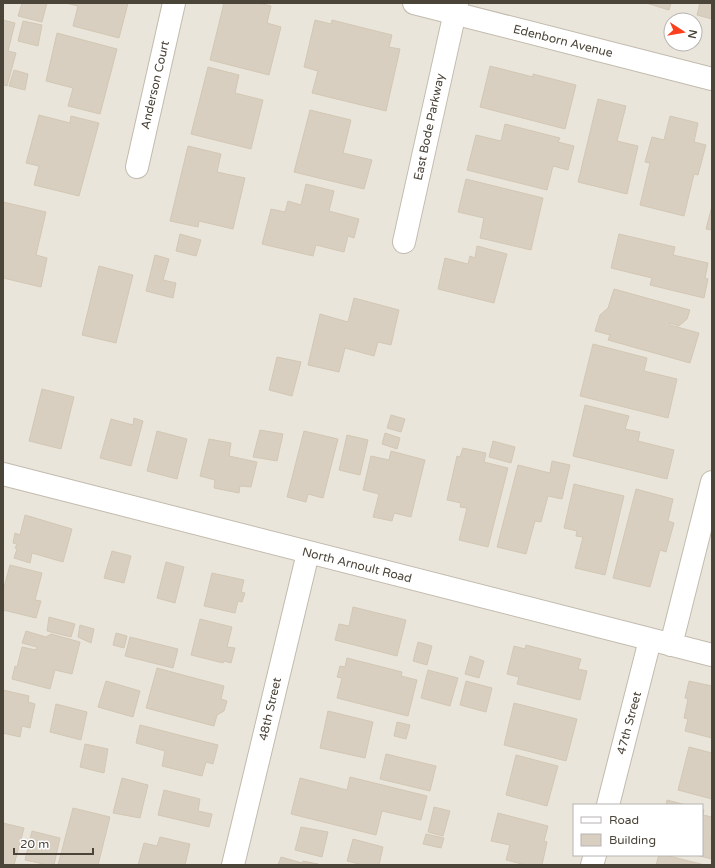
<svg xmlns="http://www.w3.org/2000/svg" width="715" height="868" font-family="'Varela Round',sans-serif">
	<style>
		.residential { fill: #eae5da; fill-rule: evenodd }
		.building { fill: #d8cfc1; stroke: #d3c7b4 }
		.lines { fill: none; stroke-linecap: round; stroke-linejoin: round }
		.minor-casing { stroke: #c2bbae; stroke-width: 24 }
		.minor { stroke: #fff; stroke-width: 22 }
		.labels { text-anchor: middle; stroke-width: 3.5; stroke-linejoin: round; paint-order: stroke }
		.street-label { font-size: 12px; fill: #4b4439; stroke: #fff }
	</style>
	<rect width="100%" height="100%" fill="#f6f3ec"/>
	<path class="residential" d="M3,3H712V865H3ZM671,20H695V44H671ZM574,805H702V855H574Z"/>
	<path class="building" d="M22,3H47L42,22L18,16Z
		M66,3H128L119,38L73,26L78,6Z
		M224,3H258L271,6L267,23L281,27L269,75L210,60Z
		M646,3H671L669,10Z
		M700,3H712V19L697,15Z
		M3,20L15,23L8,51L16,53L7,86L3,85Z
		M315,20L331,24L332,20L392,35L389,47L400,49L386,111L312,93L318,71L304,67Z
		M23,21L42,25L38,46L18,41Z
		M57,33L117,49L100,114L68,106L73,88L46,81Z
		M490,66L533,77V74L576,85L565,129L480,107Z
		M208,67L239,75L235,93L263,100L251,149L191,134Z
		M14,70L28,74L25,90L9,86Z
		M598,99L626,106L617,141L638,146L627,194L578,182Z
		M310,110L351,120L343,153L372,160L364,189L294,172Z
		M39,115L70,123L71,116L99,123L79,196L34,185L39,166L26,163Z
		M670,116L698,123L694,142L706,145L698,175L694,174L684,216L640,205L650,163L645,162L652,137L664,140Z
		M505,124L560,138L558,142L574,146L568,170L553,166L547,190L467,170L476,135L501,141Z
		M188,146L221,154L217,172L245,178L233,229L199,221L198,227L170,221Z
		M466,179L543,198L531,250L480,238L484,218L458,212Z
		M306,184L334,191L329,211L359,219L354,238L348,236L344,252L316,245L313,256L262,244L271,209L285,212L288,201L301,205Z
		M3,202L46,212L36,255L47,258L41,287L3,278Z
		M712,206V230L706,229Z
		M180,234L201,240L196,256L176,251Z
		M619,234L675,247L673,255L708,263L705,278L708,279L704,298L650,285L652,278L611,268Z
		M477,246L507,254L494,303L438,289L445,258L468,264L470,256L475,258Z
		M155,255L169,259L163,280L176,283L173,298L146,291Z
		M99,266L133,275L116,343L82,335Z
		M614,289L690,310L687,319L679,326L670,323V325L699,333L690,363L608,340L610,335L595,331L600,315L608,308Z
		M354,298L399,310L391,345L378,342L374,356L345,348L339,372L308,365L320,314L348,322Z
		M593,344L647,358L644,371L677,379L668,418L580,396Z
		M277,357L301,362L292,396L269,390Z
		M42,389L74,397L61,449L29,441Z
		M585,405L629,416L625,429L640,432L638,441L674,450L667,479L573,456Z
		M391,415L405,419L401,432L387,428Z
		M134,418L143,421L131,466L100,458L111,419L133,425Z
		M260,430L283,434L277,461L253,457Z
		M157,431L187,439L177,479L147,471Z
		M304,431L338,439L323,498L308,494L306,502L287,497Z
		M385,433L400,438L397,449L382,444Z
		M347,435L368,440L360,475L339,470Z
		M209,439L231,443L229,456L257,462L251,487L240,486L239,493L214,488L215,480L200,476Z
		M493,441L515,447L511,463L489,457Z
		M463,448L486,453L484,462L508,468L488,547L459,540L467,508L460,507L461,503L447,500L457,456L460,457Z
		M391,451L425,460L411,517L394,513L392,521L373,517L379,494L363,490L371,456L389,460Z
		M552,461L570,465L562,499L548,496L541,522L535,521L526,554L497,547L518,465L550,473Z
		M574,484L624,496L605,575L575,568L583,537L576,536L577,531L564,528Z
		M636,489L673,499L668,521L674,523L666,552L660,550L650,587L613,578Z
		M25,515L72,529L63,562L32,553L30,563L14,558L17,549L15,548L17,544L13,543L15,533L20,535Z
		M112,551L131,556L124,583L104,578Z
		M166,562L184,567L175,603L157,598Z
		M10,565L42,573L35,600L41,601L36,618L3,610V591Z
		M212,573L244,580L241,592L245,593L242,602L238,601L235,613L204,606Z
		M353,607L406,620L397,656L335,640L339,624L349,626Z
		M49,617L75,624L71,637L47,631Z
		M200,619L232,627L227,647L235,648L231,663L224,661L223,663L191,655Z
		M80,625L94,629L91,643L78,637Z
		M26,631L46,637L51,634L80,642L72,674L55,670L50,689L12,679L15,666L17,667L22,647L36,650L37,647L22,643Z
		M116,633L127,636L124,648L113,645Z
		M130,637L178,649L173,668L125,656Z
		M418,642L432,646L427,665L413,661Z
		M526,645L581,659L578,669L587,671L580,700L517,684L519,677L507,674L514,646L525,649Z
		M470,656L484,661L479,678L465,674Z
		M347,658L402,672L401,676L417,680L408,716L337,698L342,678L337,677L340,666L345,667Z
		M157,668L224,686L221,699L227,701L224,711L217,715L214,726L146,708Z
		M428,670L458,678L450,706L421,698Z
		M106,681L140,691L133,717L98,707Z
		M466,681L492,688L486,712L460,705Z
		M689,681L712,686V738L685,731L688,719L684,718L688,699L685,698Z
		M3,690L29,696L28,702L35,704L30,728L22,726L20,737L3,733Z
		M514,703L577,719L566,761L504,745Z
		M56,704L87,712L81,740L50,732Z
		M328,711L373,722L365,758L320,748Z
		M397,722L410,725L406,739L394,736Z
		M140,725L218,745L213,764L206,762L202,776L162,766L165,751L136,743Z
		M85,744L108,749L104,773L80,767Z
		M689,747L712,753V799L678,790Z
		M386,754L436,766L430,791L380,779Z
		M516,755L558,766L547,806L506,795Z
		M350,777L427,796L421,820L382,811L376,835L291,814L300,778L347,790Z
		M122,778L148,785L140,818L113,813Z
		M164,790L200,799L198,811L212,814L209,827L158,815Z
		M667,800L686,805H666Z
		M434,807L450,811L443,836L428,832Z
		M73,808L110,817L98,865H58Z
		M702,809L704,810L703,815L712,817V833L710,840H712V859L696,855H702Z
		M498,813L548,826L544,841L547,842L542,865H526L506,860L510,845L491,841Z
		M3,823L24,828L14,865H3Z
		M301,827L328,832L322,857L295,850Z
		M32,831L60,838L54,865H48L25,860Z
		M426,834L444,838L441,848L423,844Z
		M160,837L190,844L185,865H138L144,843L157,846Z
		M353,839L383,847L379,865H363L347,861Z
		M659,855H665L705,865H656Z
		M281,857L302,863L303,861L318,864L278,865Z"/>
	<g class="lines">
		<g class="minor-casing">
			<path id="minor" d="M414,3L712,79
				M137,167L174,3
				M404,242L457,3
				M3,474L712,655
				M671,645L712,482
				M608,805L650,640
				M233,865L308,553
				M592,865L595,855"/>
		</g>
		<use href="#minor" class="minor"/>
	</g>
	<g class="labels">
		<g class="street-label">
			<text transform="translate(563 41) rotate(14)" y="4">Edenborn Avenue</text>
			<text transform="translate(155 85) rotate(-77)" y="4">Anderson Court</text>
			<text transform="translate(429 127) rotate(-78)" y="4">East Bode Parkway</text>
			<text transform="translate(357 565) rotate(14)" y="4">North Arnoult Road</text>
			<text transform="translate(270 709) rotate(-77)" y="4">48th Street</text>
			<text transform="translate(629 723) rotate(-75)" y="4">47th Street</text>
		</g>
	</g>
	<rect width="715" height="868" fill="none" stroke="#4b4439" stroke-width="8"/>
	<rect x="573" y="804" width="130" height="52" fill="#ffffff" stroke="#b7b4b0"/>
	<rect x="581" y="817" width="20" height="6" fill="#ffffff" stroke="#b7b4b0"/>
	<text x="609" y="824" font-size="12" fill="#4b4439">Road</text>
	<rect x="581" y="834" width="20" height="12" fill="#d8cfc1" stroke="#b7b4b0"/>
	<text x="609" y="844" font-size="12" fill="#4b4439">Building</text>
	<g transform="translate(683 32) rotate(102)"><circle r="19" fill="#ffffff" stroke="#b7b4b0"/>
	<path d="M0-3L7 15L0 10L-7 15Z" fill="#fc3f1d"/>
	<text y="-6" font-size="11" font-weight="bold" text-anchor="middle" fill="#4b4439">N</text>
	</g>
	<path d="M14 848v6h79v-6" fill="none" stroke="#4b4439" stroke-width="2"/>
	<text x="20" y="848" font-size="12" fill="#4b4439" stroke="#ffffff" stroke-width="3" paint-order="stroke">20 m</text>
</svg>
